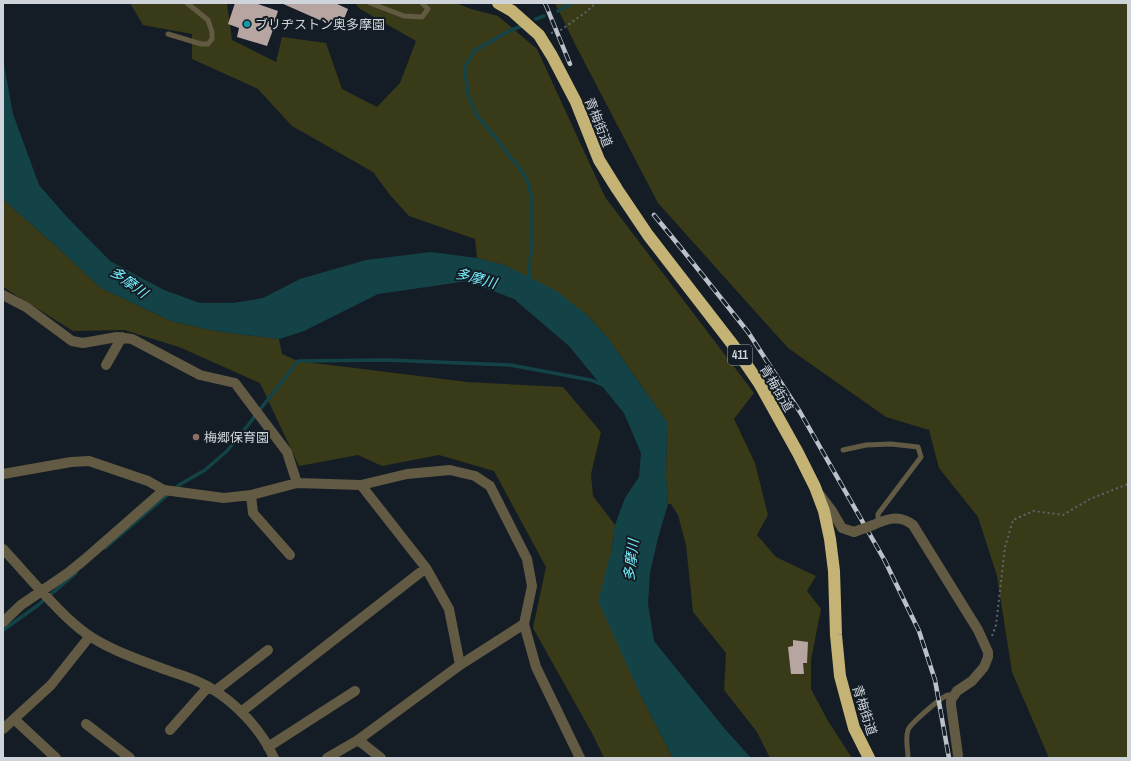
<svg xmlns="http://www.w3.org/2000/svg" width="1131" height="761" font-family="'Archivo Narrow','Noto Sans JP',sans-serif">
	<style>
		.green { fill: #393a17 }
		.water { fill: #144347 }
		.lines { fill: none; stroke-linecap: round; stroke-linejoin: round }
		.stream { stroke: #144347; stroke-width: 3.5 }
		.building { fill: #b6a5a1 }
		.path { stroke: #5e666d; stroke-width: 2; stroke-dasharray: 2 3; stroke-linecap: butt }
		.lane { stroke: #625a43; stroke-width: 5 }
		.street { stroke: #625a43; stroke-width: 10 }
		.highway { stroke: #c5b375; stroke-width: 12 }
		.rail-casing { stroke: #bbc1c7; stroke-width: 4.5 }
		.rail { stroke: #141d25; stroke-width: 3; stroke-dasharray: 9; stroke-linecap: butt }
		.street-bridge { stroke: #625a43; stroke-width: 10 }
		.culture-dot { fill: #0f9aa8; stroke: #141d25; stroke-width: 1.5 }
		.education-dot { fill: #8d6e63; stroke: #141d25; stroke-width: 1.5 }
		.labels { text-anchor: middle; stroke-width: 4; stroke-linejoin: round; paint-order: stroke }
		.shield { fill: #141d25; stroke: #969da3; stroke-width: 1 }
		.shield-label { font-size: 12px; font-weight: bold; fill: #ced4d9 }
		.poi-label { font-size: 13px; fill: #ced4d9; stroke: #141d25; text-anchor: start }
		.street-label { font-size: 13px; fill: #ced4d9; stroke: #141d25 }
		.water-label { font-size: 14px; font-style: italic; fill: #74f1fe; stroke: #141d25 }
	</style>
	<rect width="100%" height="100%" fill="#141d25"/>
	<path class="green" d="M130,3H227L232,40L276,62L282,37L326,43L342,89L377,107L400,83L416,41L360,9L355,3H456L471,9L498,16L537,49L605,197L754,393L734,419L755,463L768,515L757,535L776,557L816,576L807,591L821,609L811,660V689L828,721L852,758H770L757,732L724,690L726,653L693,612L686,545L678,515L671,504H668L666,478L667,422L607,337L586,314L507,266L477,258L475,239L409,216L390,195L373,172L292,126L258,89L192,59V34L143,25Z
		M555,3H1128V758H1049L1012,672L997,576L978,517L939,468L929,430L886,417L788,348L658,203L576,46Z
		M3,196L5,201L56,246L101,288L171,321L215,331L279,339L282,354L298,361L467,382L563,387L601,432L591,474L593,496L615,525L611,552L640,694L673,758H604L593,735L533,628L546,567L494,471L439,455L382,466L358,455L299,466L260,383L179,347L124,330L73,331L3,287Z"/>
	<path class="water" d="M3,59L13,114L39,185L67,217L110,261L164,290L200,303H233L263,298L300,279L366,260L431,252L477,258L507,266L555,290L586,314L607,337L667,422L666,478L668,504L658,538L650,573L648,604L654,641L724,728L751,758H673L640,694L598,601L611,552L615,525L625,498L639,477L641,453L624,413L569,346L514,299L468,281L378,294L304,331L279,339L215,331L171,321L101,288L56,246L5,201L3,196Z"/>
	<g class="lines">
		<path class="stream" d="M558,11L572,3
			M536,19L544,16
			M522,26L511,30L474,51L468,62L465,68V74L469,98L478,117L496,138L510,157L517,164L528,182L532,200V235L529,280
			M105,548L179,485L205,470L227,451L245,429L298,361L387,360L510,365L591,380L603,385
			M3,630L37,606L76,573"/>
	</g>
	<path class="building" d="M235,3H255L278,11L273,26L274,27L267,46L237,37L239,28L228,24Z
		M281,3H335L348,9L340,29Z
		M793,640L808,642L807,663H803L804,674H791L788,647L793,646Z"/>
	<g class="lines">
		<path class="path" d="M551,33L558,32L586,12L596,3
			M992,636L996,625L1005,547L1013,520L1033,511L1063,515L1090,499L1128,484"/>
		<path class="lane" d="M370,3L404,16L422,17L428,9L422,3
			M168,34L201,44H208L212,39V32L208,20L187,3
			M843,450L866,445L891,444L918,447L921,457L878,514V523
			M908,758C908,749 905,739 908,730C910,724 941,697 948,695C950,695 952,695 954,695"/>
		<path class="street" d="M3,295L26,307L72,341L83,343L117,337L132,339L200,375L235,383L287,452L297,483
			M106,365L122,337
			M3,474L71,462L89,461L148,481L164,490L224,498L251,495L297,483L361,485L407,474L450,470L475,476L490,486L527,559L532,586L524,624L536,667L580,758
			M361,485L426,568L449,609L460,665
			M251,495L253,513L290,555
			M820,495L832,511L842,528L854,532
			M873,525C887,519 899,514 913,525L978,630L988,652V657L984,667L972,681L957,691L951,700V705L958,755
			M3,549C17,564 30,579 44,594C59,610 73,625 91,637C117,653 145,662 172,672C185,676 198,681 209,687C236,703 261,729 274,758
			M3,622L21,605L68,573L84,560L164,490
			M215,691L268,650
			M241,712L426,568
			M14,719L56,758
			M86,724L130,758
			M3,729L51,685L90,636
			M170,730L208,687
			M358,740L381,758
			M268,747L355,691
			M327,758L358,740L460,665L524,624"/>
		<path class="highway" d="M498,3L512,11L539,35L552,56L576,102L599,160L617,189L648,235L733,345L759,383L798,453L815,487L824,511L830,539L834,571L836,635L840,676L854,728L869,758"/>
		<g class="rail-casing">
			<path id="rail" d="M545,3L570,64
				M654,215L681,248L748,332L800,412L885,561L919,631L935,680L949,758"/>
		</g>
		<use href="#rail" class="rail"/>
		<path class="street-bridge" d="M854,532L873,525"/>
	</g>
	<circle class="culture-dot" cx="247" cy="24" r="4"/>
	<circle class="education-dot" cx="196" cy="437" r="4"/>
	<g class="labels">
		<rect class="shield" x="728" y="345" width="24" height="20" rx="3"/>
		<g class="shield-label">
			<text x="740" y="359">411</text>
		</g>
		<g class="poi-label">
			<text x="255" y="29">ブリヂストン奥多摩園</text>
			<text x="204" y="442">梅郷保育園</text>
		</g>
		<g class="street-label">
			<text transform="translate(599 122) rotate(68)" y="5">青梅街道</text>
			<text transform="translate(777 388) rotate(59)" y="5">青梅街道</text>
			<text transform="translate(865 710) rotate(72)" y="5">青梅街道</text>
		</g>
		<g class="water-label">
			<text transform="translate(476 278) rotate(15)" y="5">多摩川</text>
			<text transform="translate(129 282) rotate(36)" y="5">多摩川</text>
			<text transform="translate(631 560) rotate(-83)" y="5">多摩川</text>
		</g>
	</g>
	<rect width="1131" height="761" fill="none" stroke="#ced4d9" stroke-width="8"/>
</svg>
